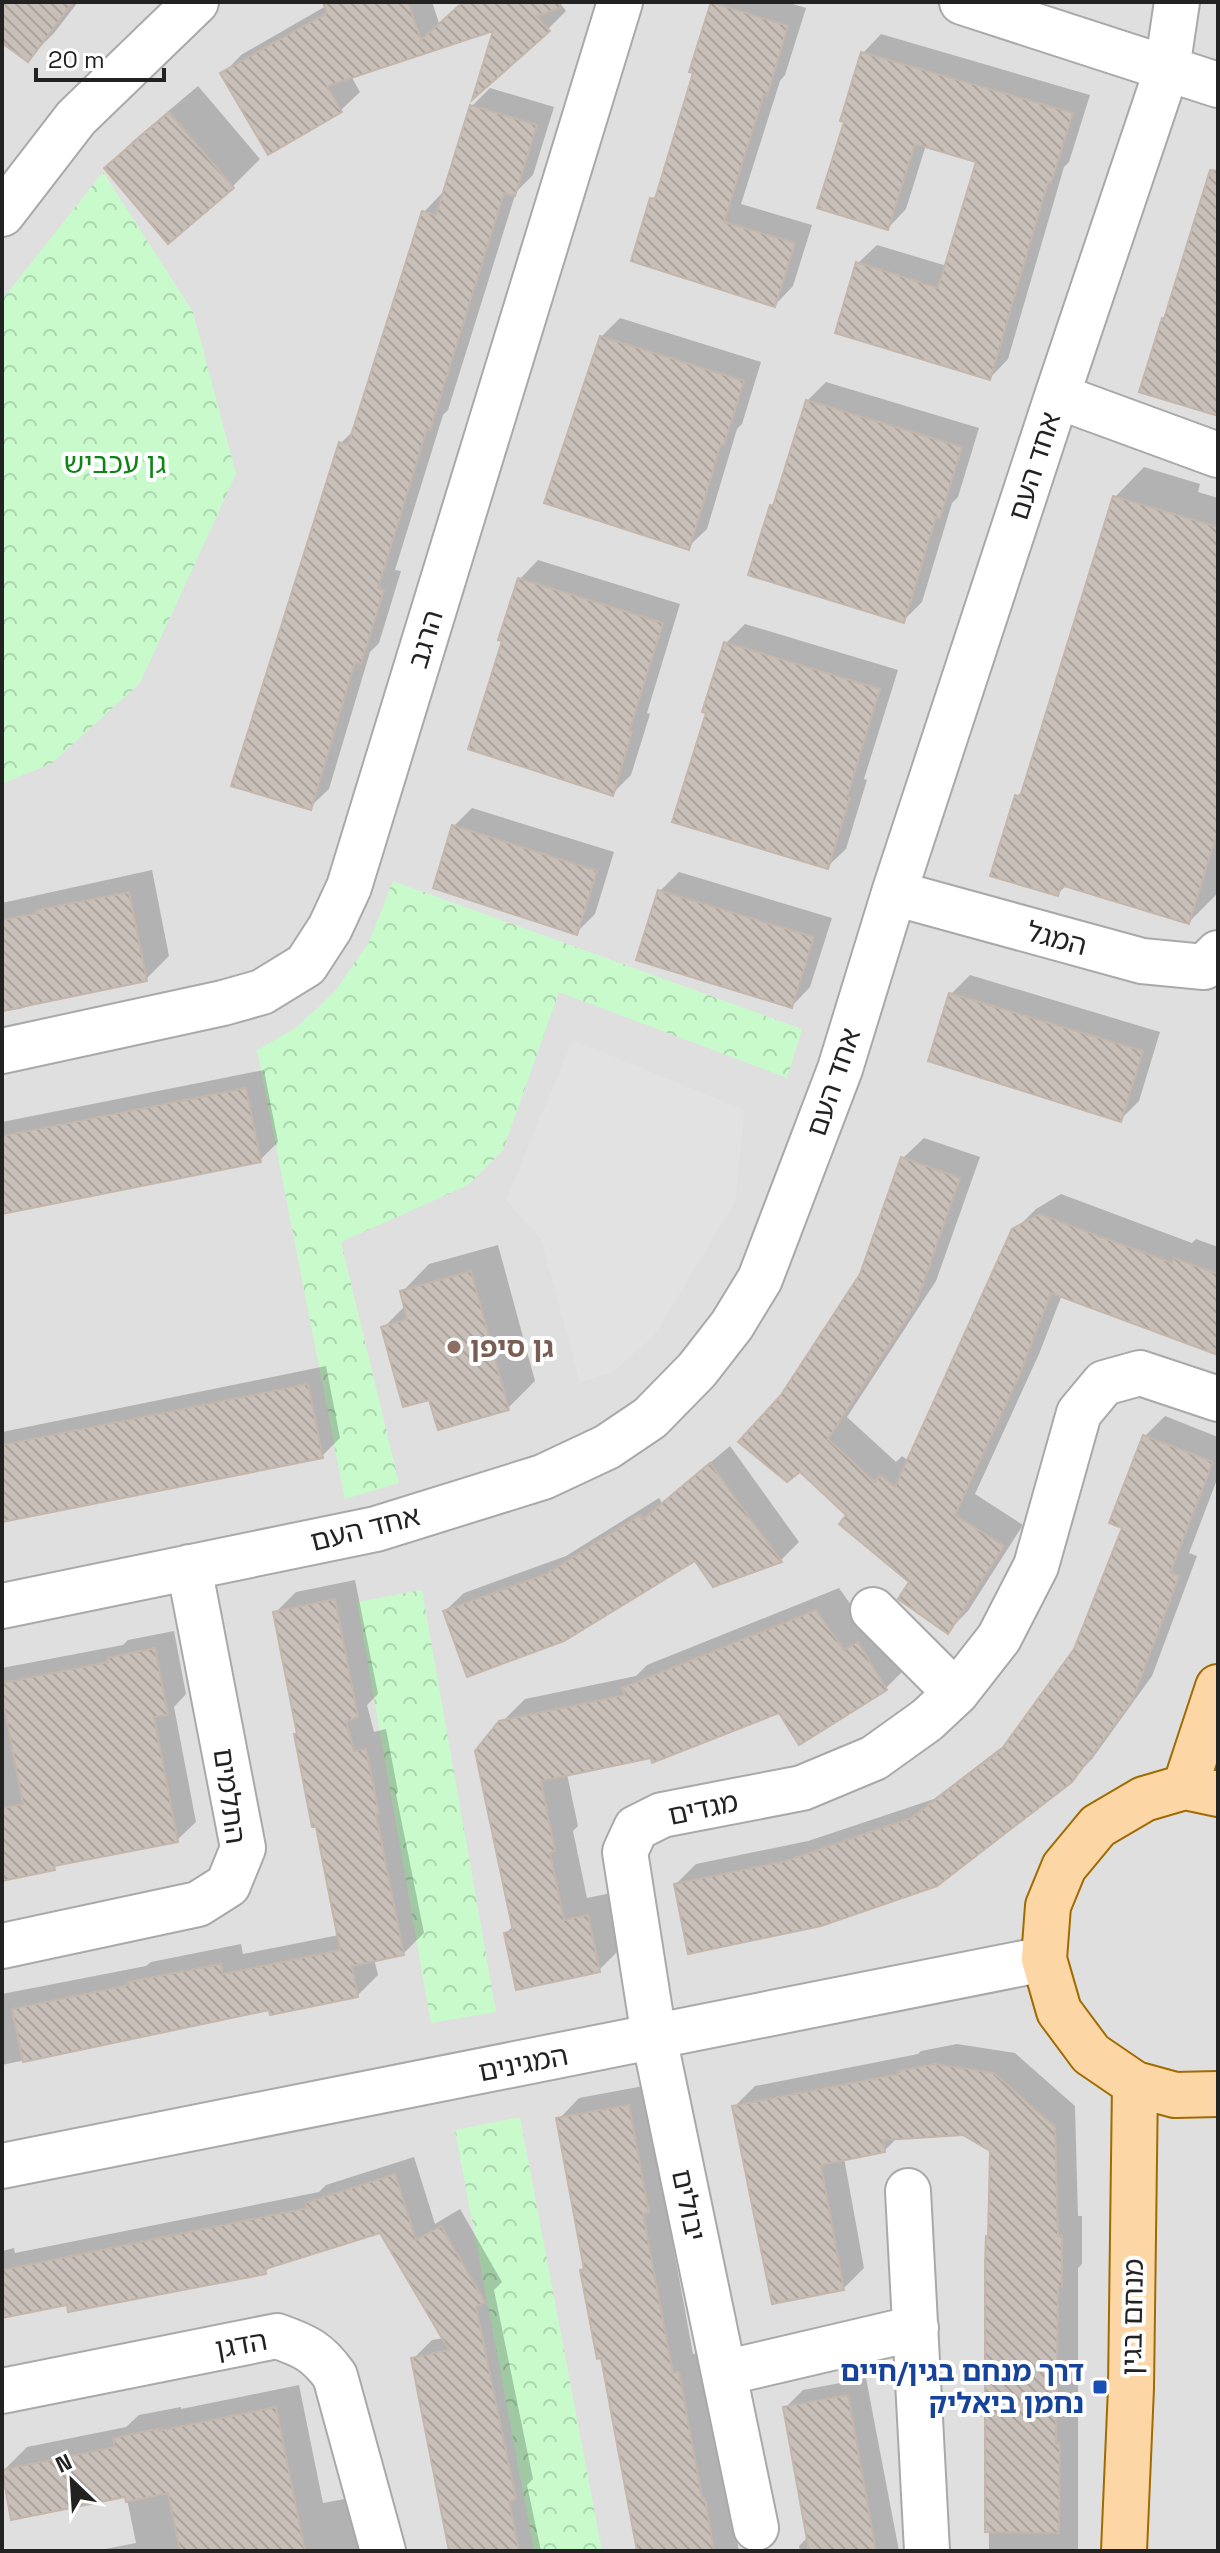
<svg xmlns="http://www.w3.org/2000/svg" width="1220" height="2553" font-family="'Space Grotesk','Noto Sans Hebrew',sans-serif">
	<style>
		.residential { fill: #e0dfdf }
		.park { fill: url(#park-crowns) }
		.parking { fill: #e2e2e2 }
		.shadow { fill: #0003 }
		.building { fill: url(#building-back-hatch); stroke: #c4b6ab; stroke-width: 2 }
		.lines { fill: none; stroke-linecap: round; stroke-linejoin: round }
		.minor-casing { stroke: #a9a9a9; stroke-width: 48 }
		.major-casing { stroke: #a06b00; stroke-width: 48 }
		.minor { stroke: #fff; stroke-width: 44 }
		.major { stroke: #fcd6a4; stroke-width: 44 }
		.education-dot { fill: #8d6e63; stroke: #fff; stroke-width: 3 }
		.transit-dot { fill: #1a4fb4; stroke: #fff; stroke-width: 3 }
		.labels { text-anchor: middle; stroke-width: 8; stroke-linejoin: round; paint-order: stroke }
		.park-label { font-size: 28px; fill: #0c8416; stroke: #fff }
		.street-label { font-size: 28px; fill: #222; stroke: #fff }
		.education-label { font-size: 28px; font-weight: bold; fill: #785e54; stroke: #fff; text-anchor: start }
		.transit-label { font-size: 28px; font-weight: bold; fill: #164399; stroke: #fff; text-anchor: end }
	</style>
	<defs>
		<pattern id="park-crowns" width="20" height="18" patternUnits="userSpaceOnUse" patternTransform="scale(2)"><rect width="20" height="18" fill="#c8facc"/><path d="M2 6a3 3 0 1 1 6 0M12 15a3 3 0 1 1 6 0" fill="none" stroke="#acd6af"/></pattern>
		<pattern id="building-back-hatch" width="6" height="6" patternUnits="userSpaceOnUse" patternTransform="scale(2)"><rect width="6" height="6" fill="#c7bfb8"/><path d="M-1 5l2 2M0 0l6 6M5-1l2 2" fill="none" stroke="#aba49e"/></pattern>
	</defs>
	<rect width="100%" height="100%" fill="#f2efe9"/>
	<path class="residential" d="M2,2H1218V2551H2Z"/>
	<path class="park" d="M103,172L193,312L236,474L140,683L52,763L2,784V300Z
		M393,881L802,1029L787,1078L559,992L503,1150L468,1185L341,1242L399,1483L345,1499L257,1050L297,1027L335,991L369,942Z
		M422,1590L496,2012L431,2023L357,1602Z
		M520,2117L602,2551H534L455,2130Z"/>
	<path class="parking" d="M573,1040L744,1110L736,1200L654,1336L613,1372L580,1383L541,1239L506,1200Z"/>
	<path class="shadow" d="M2,2H78L54,33L27,60L2,40Z
		M333,2H432L439,23L463,2H559L566,11L548,29L496,28L351,76L360,92L341,110L268,152L223,74L241,55Z
		M714,2H786L806,8L785,75L780,81L741,204L812,225L793,286L775,305L652,199L659,192Z
		M881,34L1090,95L1069,162L1064,167L1008,359L990,378L858,263L877,245L947,266L979,161L926,145L906,209L888,228L846,121L863,53Z
		M198,86L260,159L233,186L168,241L106,168L133,141Z
		M490,88L554,107L533,175L516,192L448,410L443,415L395,570L401,571L379,643L370,652L329,789L310,807L341,443L356,428L424,212L442,193L445,194L472,106Z
		M620,318L761,362L742,424L737,429L707,529L688,547L601,337Z
		M826,382L979,428L958,497L952,503L922,602L903,621L772,506L776,501L807,401Z
		M1144,467L1200,484L1198,492L1218,498V893L1189,922L1067,885L1057,894L1017,796L1026,788L1115,497Z
		M538,560L680,604L647,713L650,714L631,775L612,794L520,579Z
		M745,624L898,670L864,779L867,780L846,849L827,867L708,712L726,643Z
		M472,808L614,852L595,914L577,932L454,826Z
		M152,870L169,956L146,979L29,1003L24,1008L2,1012V903Z
		M679,872L832,918L810,987L792,1006L660,891Z
		M970,975L1160,1032L1139,1101L1120,1120L951,994Z
		M264,1070L278,1142L260,1160L2,1212V1122Z
		M924,1138L980,1157L936,1281L847,1417L896,1462L902,1456L909,1461L1014,1231L1036,1209L1061,1194L1192,1243L1196,1239L1218,1247V1353L1062,1295L1039,1354L975,1494L1023,1525L968,1611L948,1631L911,1581L849,1515L783,1396L862,1275L903,1158Z
		M498,1245L535,1381L508,1408L430,1398L383,1328L406,1305L402,1292L429,1264Z
		M326,1366L340,1438L322,1456L2,1521V1432Z
		M1165,1416L1218,1437V1477L1189,1553L1197,1556L1152,1676L1092,1759L1071,1780L938,1882L676,1884L696,1864L808,1841L934,1799L1011,1740L1076,1650L1124,1527L1145,1436Z
		M730,1446L799,1542L781,1560L695,1558L445,1611L464,1593L566,1556L659,1498L662,1503Z
		M355,1580L378,1694L367,1705L374,1732L386,1729L398,1792L396,1794L424,1933L403,1954L374,1959L378,1975L357,1996L270,2007L2,2065V1994L146,1966L151,1962L241,1944L243,1954L339,1935L296,1735L299,1732L276,1612L296,1592Z
		M839,1588L868,1629L909,1665L886,1688L800,1742L780,1710L652,1756L567,1774L578,1826L573,1831L587,1898L611,1893L622,1947L599,1970L506,1933L514,1925L501,1723L525,1699L636,1676L647,1665Z
		M174,1631L186,1694L174,1707L196,1822L177,1840L58,1864L54,1868L2,1879V1668L123,1645L128,1640Z
		M957,2044L1015,2053L1075,2106L1078,2216H1082V2264L1078,2268V2551H989L987,2262L988,2236L990,2234L992,2150L963,2133L898,2137L884,2151L844,2158L864,2268L843,2289L734,2107L755,2086L918,2054L921,2051Z
		M649,2085L669,2190L664,2196L693,2354L699,2353L722,2479L725,2478L739,2551H639L602,2356L582,2270L586,2267L559,2119L579,2098Z
		M414,2157L435,2224L460,2209L502,2282L494,2290L533,2479L527,2485L541,2551H459L413,2359L432,2340L444,2338L380,2230L272,2265L265,2272L68,2303L2,2316V2251L14,2248L15,2253L319,2192L326,2185Z
		M866,2378L899,2551H800L799,2546L809,2536L785,2408L803,2390Z
		M299,2385L323,2503L350,2498L361,2551H95L136,2543L126,2494L3,2471L27,2447L126,2427L139,2415L181,2407V2409Z"/>
	<path class="building" d="M2,2H73L28,62L2,43Z
		M323,2H408L421,40L463,2H559L560,8L537,16L550,31L472,100L493,31L327,86L342,112L268,155L220,73L327,13Z
		M711,2L788,26L767,96L764,94L724,222L795,243L775,307L631,261L650,198L655,199L693,73L689,72Z
		M861,52L1073,113L1051,183L1048,182L990,380L835,333L856,262L938,288L976,162L915,144L888,230L817,208L844,122L840,121Z
		M470,105L537,125L515,196L504,193L430,430L427,429L378,588L384,590L361,664L355,662L311,810L231,786L339,442L348,445L422,211L436,215Z
		M169,112L234,188L168,244L104,168Z
		M1210,170L1218,171V416L1139,392L1162,318L1164,319Z
		M600,336L744,381L724,445L721,444L689,550L544,503Z
		M806,400L962,447L940,518L936,517L904,623L748,575L770,505L773,506Z
		M1113,496L1218,527V830L1189,924L1061,885L1058,896L990,876L1015,795L1020,797Z
		M518,578L663,623L629,731L632,732L613,796L468,749L502,641L498,640Z
		M724,642L880,689L847,797L850,798L828,869L672,822L706,713L702,712Z
		M452,825L597,871L577,935L433,888Z
		M658,890L814,937L792,1008L636,960Z
		M129,892L147,981L2,1011V920L38,913L37,910Z
		M949,993L1143,1051L1121,1122L928,1061Z
		M246,1088L261,1162L2,1214V1136Z
		M901,1157L960,1178L916,1304L828,1439L875,1482L880,1475L895,1487L1012,1229L1039,1214L1172,1263L1174,1258L1218,1274V1355L1051,1293L1019,1376L955,1515L1004,1546L948,1634L898,1599L909,1582L839,1524L846,1515L800,1472L787,1482L738,1442L781,1395L860,1274Z
		M471,1271L509,1410L438,1430L429,1400L403,1407L381,1327L407,1319L400,1291Z
		M308,1384L323,1458L2,1522V1445Z
		M1143,1435L1213,1462L1170,1573L1179,1576L1133,1699L1072,1782L937,1886L821,1926L688,1954L674,1884L786,1861L911,1818L1001,1750L1074,1649L1122,1528L1109,1523Z
		M710,1463L782,1562L713,1587L695,1561L564,1641L467,1677L443,1611L546,1574L640,1515L642,1520Z
		M335,1599L358,1717L346,1721L354,1751L366,1749L379,1814L376,1815L404,1955L352,1966L358,1997L270,2015L269,2010L23,2062L12,2009L129,1985L128,1982L221,1964L223,1974L340,1950L316,1827H312L294,1734H297L273,1612Z
		M816,1610L844,1650L858,1642L887,1690L799,1745L779,1713L652,1763L651,1758L541,1781L555,1851L550,1853L564,1920L588,1915L600,1972L516,1990L504,1933L513,1931L475,1751L499,1721L625,1695L622,1688Z
		M155,1648L168,1715L154,1717L178,1842L54,1866L55,1870L2,1881V1808L23,1804L2,1696V1683L108,1662L107,1658Z
		M935,2064L994,2073L1055,2127L1058,2236H1062V2287H1058L1056,2443H1060L1059,2533L985,2532V2262L986,2236H988L990,2151L963,2135L883,2140L885,2152L821,2165L844,2290L772,2304L732,2106L899,2074L898,2071Z
		M629,2105L649,2213L643,2214L673,2373L679,2372L702,2498H705L714,2551H637L601,2358L597,2359L580,2270L584,2269L556,2118Z
		M395,2174L416,2240L441,2226L485,2302L476,2307L516,2499L509,2501L519,2551H449L411,2358L449,2350L380,2233L265,2269L266,2274L68,2312L67,2305L2,2318V2270L307,2208L305,2203Z
		M848,2395L876,2551H809L783,2407Z
		M276,2407L305,2551H180L168,2493L126,2502L125,2497L11,2520L2,2470L115,2447L113,2438L158,2429V2431Z"/>
	<g class="lines">
		<g class="minor-casing">
			<path id="minor" d="M962,2L1218,85
				M2,214L76,118L196,2
				M1057,396L1218,455
				M894,893L1142,961L1204,967L1218,953
				M2,1051L223,1003L262,992L306,965L330,928L349,887L620,2
				M2,1606L376,1529L543,1477L607,1447L650,1418L697,1370L732,1325L760,1279L840,1069L894,893L1057,396L1167,69L1177,2
				M873,1610L956,1693
				M2,1946L198,1904L228,1885L243,1848L189,1567
				M2,2166L1044,1959
				M908,2191L927,2551
				M724,2373L916,2328
				M2,2391L277,2336C305,2346 317,2351 335,2376L383,2551
				M756,2528L654,2037L625,1852L636,1828L662,1815L802,1788L874,1758L927,1720L956,1693L999,1638L1036,1566L1079,1413L1104,1383L1140,1373L1218,1399"/>
		</g>
		<g class="major-casing">
			<path id="major" d="M1185,1787L1218,1687
				M1218,1794L1185,1787L1144,1799L1098,1826L1064,1867L1048,1906L1044,1959L1059,2011L1091,2054L1135,2084L1175,2095L1218,2094
				M1124,2551L1131,2388L1135,2084"/>
		</g>
		<use href="#minor" class="minor"/>
		<use href="#major" class="major"/>
	</g>
	<circle class="education-dot" cx="454" cy="1347" r="8"/>
	<rect class="transit-dot" x="1092" y="2379" width="16" height="16" rx="4"/>
	<g class="labels">
		<g class="park-label">
			<text x="115" y="473">גן עכביש</text>
		</g>
		<g class="street-label">
			<text transform="translate(1034 466) rotate(-72)" y="10">אחד העם</text>
			<text transform="translate(425 639) rotate(-73)" y="10">הרגב</text>
			<text transform="translate(1057 938) rotate(15)" y="10">המגל</text>
			<text transform="translate(833 1082) rotate(-71)" y="10">אחד העם</text>
			<text transform="translate(365 1528) rotate(-14)" y="10">אחד העם</text>
			<text transform="translate(230 1796) rotate(82)" y="10">התלמים</text>
			<text transform="translate(703 1808) rotate(-12)" y="10">מגדים</text>
			<text transform="translate(523 2063) rotate(-11)" y="10">המגינים</text>
			<text transform="translate(689 2205) rotate(78)" y="10">יבולים</text>
			<text transform="translate(1132 2317) rotate(-89)" y="10">מנחם בגין</text>
			<text transform="translate(241 2344) rotate(-10)" y="10">הדגן</text>
		</g>
		<g class="education-label">
			<text x="470" y="1357">גן סיפן</text>
		</g>
		<g class="transit-label">
			<text x="1084" y="2381">דרך מנחם בגין/חיים<tspan x="1084" dy="32">נחמן ביאליק</tspan></text>
		</g>
	</g>
	<rect width="1220" height="2553" fill="none" stroke="#222222" stroke-width="8"/>
	<g transform="translate(72 2481) rotate(335)" stroke="#ffffff" stroke-width="6" paint-order="stroke">
	<path d="M0-6L14 30L0 20L-14 30Z" fill="#222222"/>
	<text y="-12" font-size="22" font-weight="bold" text-anchor="middle" fill="#222222">N</text>
	</g>
	<path d="M36 68v12h128v-12" fill="none" stroke="#222222" stroke-width="4"/>
	<text x="48" y="68" font-size="24" fill="#222222" stroke="#ffffff" stroke-width="6" paint-order="stroke">20 m</text>
</svg>
